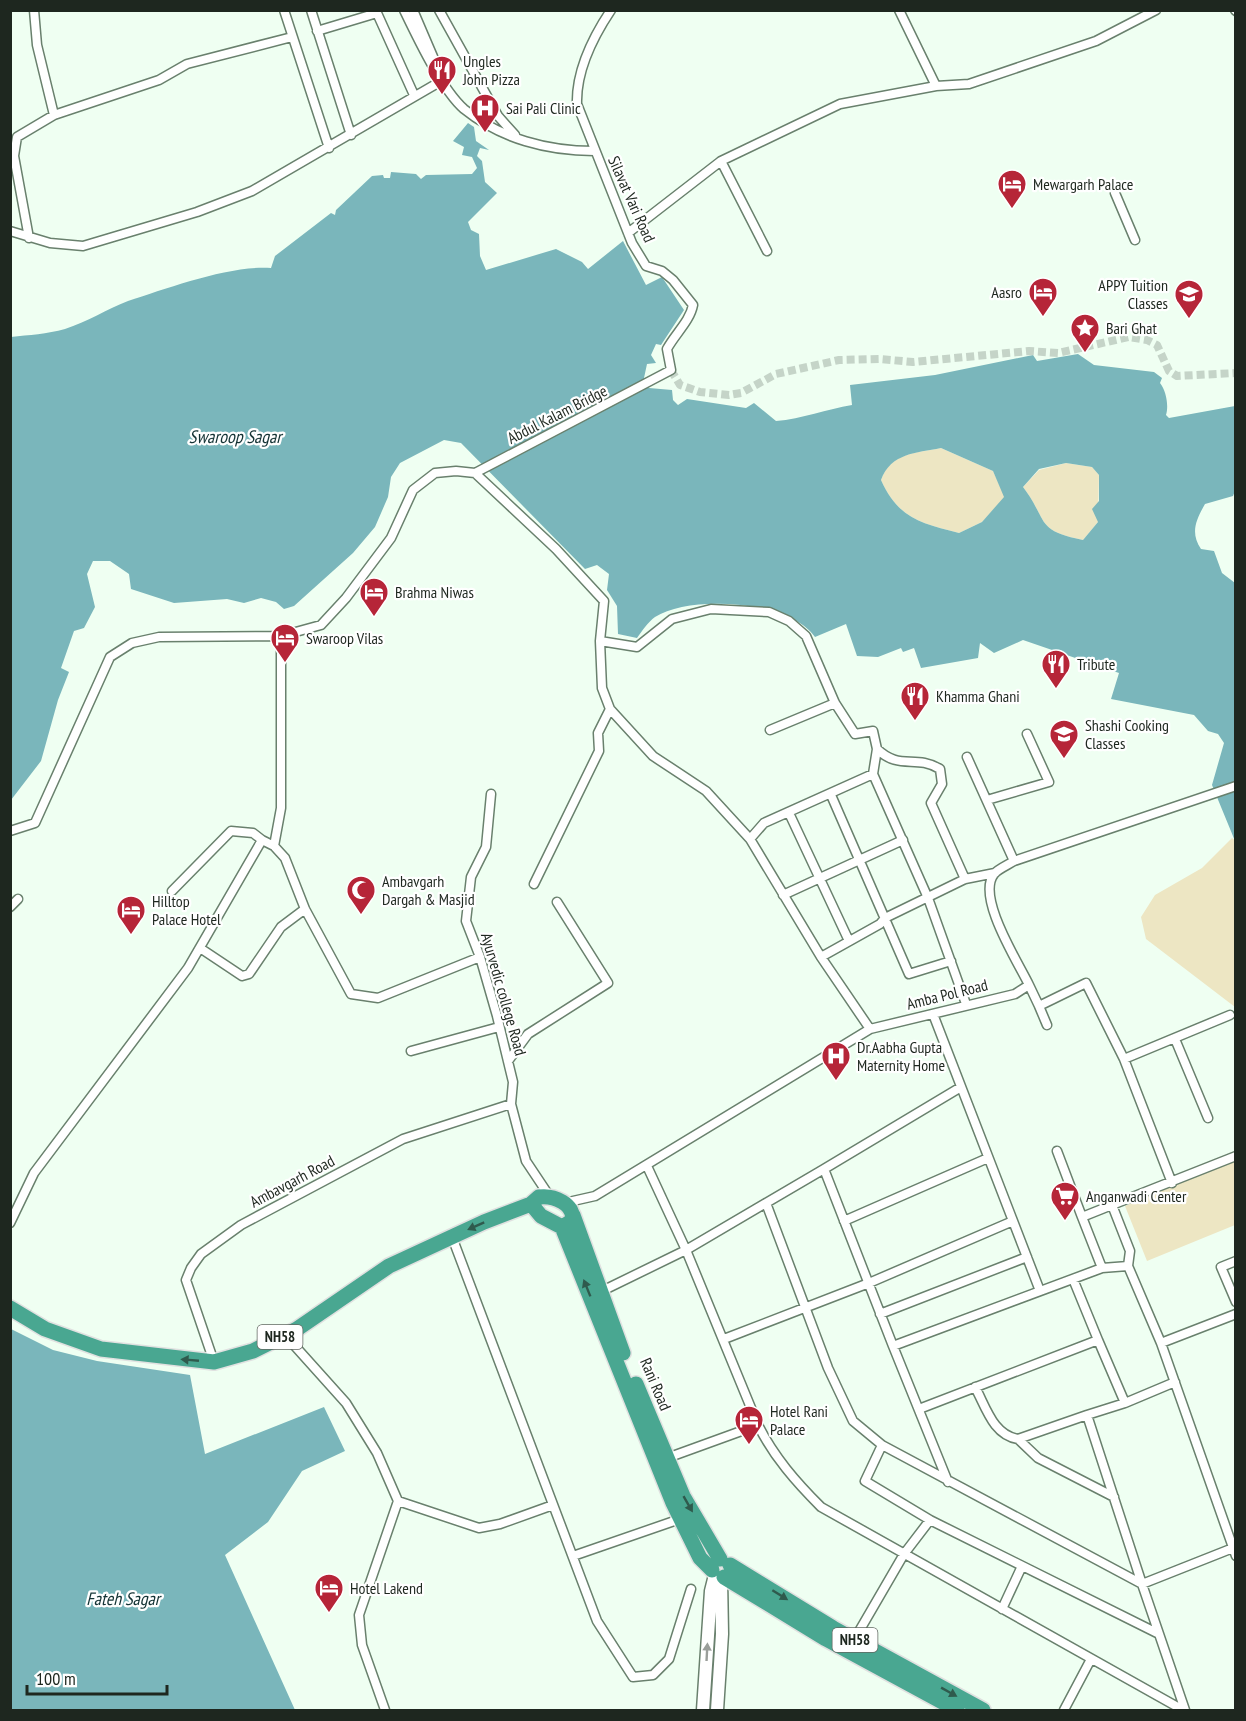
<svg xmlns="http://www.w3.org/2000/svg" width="1246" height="1721" font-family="'PT Sans Narrow',sans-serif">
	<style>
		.green { fill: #ede6c3 }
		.water { fill: #7ab6bb; fill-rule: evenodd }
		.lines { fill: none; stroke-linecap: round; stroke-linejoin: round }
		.street-tunnel { stroke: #c5d4c8; stroke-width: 8; stroke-dasharray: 8 4; stroke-linecap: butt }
		.street-casing { stroke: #69806d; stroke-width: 11 }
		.secondary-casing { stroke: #69806d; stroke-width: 15 }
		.highway-casing { stroke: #e0e1e0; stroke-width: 18 }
		.street { stroke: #fff; stroke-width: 8 }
		.secondary { stroke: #fff; stroke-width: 12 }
		.highway { stroke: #49a791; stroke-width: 15 }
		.oneway { fill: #2f5a4d }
		.oneway2 { fill: #9a9e9a }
		.labels { text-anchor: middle; stroke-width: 4.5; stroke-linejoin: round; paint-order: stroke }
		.shield { fill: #fff; stroke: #626862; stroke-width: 1.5 }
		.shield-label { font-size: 15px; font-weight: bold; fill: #1e271f }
		.poi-label { font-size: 16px; fill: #1e271f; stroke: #fff; text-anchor: start }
		.street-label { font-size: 16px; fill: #1e271f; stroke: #fff }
		.water-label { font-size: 18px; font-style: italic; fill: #143335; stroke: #fff }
	</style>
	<rect width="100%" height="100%" fill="#effff2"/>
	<path class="green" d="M941,448L993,471L1005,497L982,522L959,533C920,523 898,518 881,480C891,452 916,453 941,448Z
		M1066,463L1092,467L1099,475L1098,522L1083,540C1034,530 1049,521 1023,487L1039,470Z
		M1232,838L1236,841L1235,1007L1146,939L1141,917L1155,895L1202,868Z
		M1235,1160V1225L1147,1261L1125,1206Z"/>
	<path class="water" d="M468,123L474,127L476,141L489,150L480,148L477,156L482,161L485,182L497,193L468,222L471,230L479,234L480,256L486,270L556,249L582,262L588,269L623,241L646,285L662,277L684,310L661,345L656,344L651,355L656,363L647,364L644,378L649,388L672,390L673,400L678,405L687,399L746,408L754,403L776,421C802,419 827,409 852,405L850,385L935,375L1033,355L1037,361L1078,354L1094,365L1154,372L1162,378L1160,383C1166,390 1169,406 1166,415L1169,418L1235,406V491L1233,496L1205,504C1196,520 1190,533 1201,549L1214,551L1222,573L1235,583V841L1212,785L1224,743L1218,734L1208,731L1194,715L1111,699L1119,673L1023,640L994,653L980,643L978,658L921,668L914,648L903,652L901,648L878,657L857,656L846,624L815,637C790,601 691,594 655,617C648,622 642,631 637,638L618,634L617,606L607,590L609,574L597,565L585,569L461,443L444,440L400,463L391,477L388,497L375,527L353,553L294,606L284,609L276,602L261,598L244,603L227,599L174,603L131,589L129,574L110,561H93L87,574L95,607L84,628L74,631L61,668L69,672L58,700L41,761L11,800V337C29,335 47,334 65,329C87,322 107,309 128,301C168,288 230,265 271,268L275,256L331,213L335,215L336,210L372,176L383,175L384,178H390L391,172L416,174L421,179L426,175L472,174L477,168L472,157L462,155L464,147L453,141ZM941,448L993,471L1004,497L982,522L959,533C920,523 898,518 881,480C891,453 916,453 941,448ZM1066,463L1092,467L1099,475V501L1092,509L1098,522L1083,540C1034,530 1049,521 1023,487L1039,469Z
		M11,1329L53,1350L97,1361L190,1375L205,1454L324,1407L345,1451L302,1471L268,1522L225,1555L295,1710H11Z"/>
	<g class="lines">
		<path class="street-tunnel" d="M671,370L680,385L700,392L729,395L741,393L776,374L839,360L879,359L913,362L1029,351L1058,353L1129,337L1147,340L1157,345L1169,371L1177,376L1236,373"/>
		<g class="street-casing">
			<path id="street" d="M34,10L37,45L54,115
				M284,10L329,148
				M311,10L351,135
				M404,10C417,37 442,90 464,109C501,139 548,151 594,151
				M439,10L498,116L515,135
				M899,10L936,86
				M1235,10L1236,11
				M317,31L377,13L414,95
				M721,161L767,251
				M1115,193L1135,240
				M10,231L50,243L83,246L197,212L252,191L443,80L413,10
				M628,233L721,161L840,104L936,86L969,84L1096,41L1156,10
				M29,238L14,156L17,137L54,115L159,80L187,64L292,37
				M475,473L671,370L667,349C675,334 690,321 693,305L673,280L662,271L646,266L632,243L577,104C576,72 593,37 611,10
				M600,641L637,647L672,619L711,609L769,612L789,621L806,636L835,703L855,734L873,731L877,749L873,774
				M770,730L835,703
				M877,749C900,771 915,754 940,769L942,784L931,803L965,879
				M967,757L1014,861
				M491,794L486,847L471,877L466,921L480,957L497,1016L513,1082L511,1104L526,1161L550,1197
				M831,795L909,974L951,961
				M987,800L1049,782L1027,734
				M789,813L849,941
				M10,831L35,823L110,657L132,643L159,637L281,636L321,625L346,598L391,538L413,490L435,473L456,471L475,473L556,549L604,601L600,641L602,688L610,709L653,756L706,791L750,839L821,957L870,1029
				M750,839L764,823L873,774L928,898L966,1004
				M262,840L274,846L281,808V636
				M274,846L285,858L305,909L351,994L378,998L480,957
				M534,884L599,751L598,733L610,709
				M783,895L903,840
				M10,907L18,899
				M200,948L242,976L249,974L281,927L305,909
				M821,957L880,924L885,918L965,879L995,873
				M1029,985L1039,1006L1086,983L1124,1059L1172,1183
				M1039,1006L1047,1025
				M1175,1039L1208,1118
				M411,1051L499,1027
				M1124,1059L1230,1015
				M508,1061L528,1034L608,983L557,902
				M1057,1151L1082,1217L1112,1205
				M647,1166L686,1250L758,1425C774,1457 796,1482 821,1507L1183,1710
				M824,1169L961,1087
				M564,1203L595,1196L870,1029L1015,994L1029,985C1018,962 976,897 994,874C998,869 1008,865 1014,861L1236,786
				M766,1203L828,1368L853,1421L882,1445L1142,1584L1087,1415L1125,1403L1175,1382
				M1082,1217L1102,1268
				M844,1221L988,1158
				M1013,1221L1040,1291
				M10,1223L34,1173L188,968L262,840L253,833L231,831L172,891
				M452,1237L597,1621L633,1677L653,1675L669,1659L691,1589
				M1236,1261L1221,1267L1236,1302
				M1128,1266L1130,1251L1112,1205L1236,1156
				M1073,1279L1098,1340
				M602,1291L686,1250L824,1169L893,1346L1102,1268L1128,1266L1161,1343L1236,1556
				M880,1314L1027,1257
				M285,1335L346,1403L377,1453L398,1501L359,1615L362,1645L385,1710
				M724,1339L869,1283L1013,1221L933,1014
				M1161,1343L1236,1314
				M893,1346L948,1482
				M214,1362L186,1280L191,1268L201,1254L241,1225L403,1139L511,1104
				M975,1387C986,1407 993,1435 1018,1439
				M919,1409L1098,1340L1125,1403
				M1087,1415L1018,1439L1038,1458L1114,1497
				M882,1445L865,1481L930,1520
				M667,1458L758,1425
				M398,1501L479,1528L500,1524L553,1505
				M573,1556L680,1519
				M1002,1609L1022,1566
				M854,1640L904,1554L930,1520L1159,1634
				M1064,1710L1091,1659
				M1185,1710L1142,1584L1233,1548"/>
		</g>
		<g class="secondary-casing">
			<path id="secondary" d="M703,1710L711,1591L715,1575
				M717,1710L722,1634L721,1578"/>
		</g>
		<g class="highway-casing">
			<path id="highway" d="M531,1204L541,1216L562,1227L673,1503L700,1558L712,1570
				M573,1215L623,1353
				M10,1308L45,1329L101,1349L214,1362L253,1351L297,1329L389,1266L484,1222L531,1204L539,1197C553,1195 576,1204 572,1221L562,1227
				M636,1384L683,1496L720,1559
				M730,1565L833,1628L983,1710
				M724,1577L826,1639L957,1710"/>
		</g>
		<use href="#street" class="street"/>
		<use href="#secondary" class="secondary"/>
		<use href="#highway" class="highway"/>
	</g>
	<defs><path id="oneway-solid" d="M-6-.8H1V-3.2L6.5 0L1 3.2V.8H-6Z" transform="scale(1.5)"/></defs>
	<g class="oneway">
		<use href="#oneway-solid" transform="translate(476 1226) rotate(156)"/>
		<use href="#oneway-solid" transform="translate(587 1288) rotate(-112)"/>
		<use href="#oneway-solid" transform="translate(190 1360) rotate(-175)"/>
		<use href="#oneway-solid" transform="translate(688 1504) rotate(60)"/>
		<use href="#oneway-solid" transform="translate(780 1595) rotate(32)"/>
		<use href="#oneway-solid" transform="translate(949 1692) rotate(29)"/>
	</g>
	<use class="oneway2" href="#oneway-solid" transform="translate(707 1652) rotate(-87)"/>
	<defs>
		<g id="restaurant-pin" transform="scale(1.5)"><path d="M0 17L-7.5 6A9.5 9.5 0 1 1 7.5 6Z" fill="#b62538" stroke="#fff"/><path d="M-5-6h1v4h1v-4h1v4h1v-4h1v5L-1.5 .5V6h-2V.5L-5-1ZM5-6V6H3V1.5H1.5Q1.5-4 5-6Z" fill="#fff"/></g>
		<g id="hospital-pin" transform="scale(1.5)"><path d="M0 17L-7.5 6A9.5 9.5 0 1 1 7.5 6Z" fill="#b62538" stroke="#fff"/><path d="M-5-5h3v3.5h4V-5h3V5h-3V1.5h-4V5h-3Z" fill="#fff"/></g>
		<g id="hotel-pin" transform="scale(1.5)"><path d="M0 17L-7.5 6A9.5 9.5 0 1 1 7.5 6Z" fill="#b62538" stroke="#fff"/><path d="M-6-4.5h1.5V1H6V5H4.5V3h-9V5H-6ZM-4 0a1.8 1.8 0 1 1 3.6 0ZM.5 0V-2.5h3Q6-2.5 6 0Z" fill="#fff"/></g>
		<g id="school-pin" transform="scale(1.5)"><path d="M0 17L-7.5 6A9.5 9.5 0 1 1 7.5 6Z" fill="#b62538" stroke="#fff"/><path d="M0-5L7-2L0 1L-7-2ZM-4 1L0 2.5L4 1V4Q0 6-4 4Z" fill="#fff"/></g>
		<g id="sight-pin" transform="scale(1.5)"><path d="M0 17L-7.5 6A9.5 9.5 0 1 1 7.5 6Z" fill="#b62538" stroke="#fff"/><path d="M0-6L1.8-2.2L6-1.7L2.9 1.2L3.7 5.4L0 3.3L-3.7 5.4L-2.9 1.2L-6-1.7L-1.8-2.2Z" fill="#fff"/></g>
		<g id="mosque-pin" transform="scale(1.5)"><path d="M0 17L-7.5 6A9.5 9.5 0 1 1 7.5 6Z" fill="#b62538" stroke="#fff"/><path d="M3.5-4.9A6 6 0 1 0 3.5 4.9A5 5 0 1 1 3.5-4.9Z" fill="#fff"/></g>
		<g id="supermarket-pin" transform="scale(1.5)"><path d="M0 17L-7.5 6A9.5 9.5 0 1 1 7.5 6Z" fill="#b62538" stroke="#fff"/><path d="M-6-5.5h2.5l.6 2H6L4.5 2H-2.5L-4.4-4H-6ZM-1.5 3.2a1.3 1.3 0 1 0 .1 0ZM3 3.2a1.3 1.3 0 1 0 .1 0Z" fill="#fff"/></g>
	</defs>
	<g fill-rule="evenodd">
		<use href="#restaurant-pin" x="442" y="70"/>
		<use href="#hospital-pin" x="485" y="108"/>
		<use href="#hotel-pin" x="1012" y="184"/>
		<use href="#hotel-pin" x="1043" y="292"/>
		<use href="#school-pin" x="1189" y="294"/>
		<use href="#sight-pin" x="1085" y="328"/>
		<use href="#hotel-pin" x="374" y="592"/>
		<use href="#hotel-pin" x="285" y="638"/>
		<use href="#restaurant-pin" x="1056" y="664"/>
		<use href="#restaurant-pin" x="915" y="696"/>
		<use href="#school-pin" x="1064" y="734"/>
		<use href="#mosque-pin" x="361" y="890"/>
		<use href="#hotel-pin" x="131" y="910"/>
		<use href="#hospital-pin" x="836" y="1056"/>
		<use href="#supermarket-pin" x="1065" y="1196"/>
		<use href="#hotel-pin" x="749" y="1420"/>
		<use href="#hotel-pin" x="329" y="1588"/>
	</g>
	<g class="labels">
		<g class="shield">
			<rect x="257.5" y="1325" width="45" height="24" rx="4.5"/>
			<rect x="832.5" y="1628" width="45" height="24" rx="4.5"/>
		</g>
		<g class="shield-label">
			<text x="280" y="1342">NH58</text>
			<text x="855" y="1645">NH58</text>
		</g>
		<g class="poi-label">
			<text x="463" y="67">Ungles<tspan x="463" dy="18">John Pizza</tspan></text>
			<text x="506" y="114">Sai Pali Clinic</text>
			<text x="1033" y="190">Mewargarh Palace</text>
			<text x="1168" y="291" text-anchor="end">APPY Tuition<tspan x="1168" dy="18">Classes</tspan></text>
			<text x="1022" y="298" text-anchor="end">Aasro</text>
			<text x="1106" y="334">Bari Ghat</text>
			<text x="395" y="598">Brahma Niwas</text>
			<text x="306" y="644">Swaroop Vilas</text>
			<text x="1077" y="670">Tribute</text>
			<text x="936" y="702">Khamma Ghani</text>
			<text x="1085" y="731">Shashi Cooking<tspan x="1085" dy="18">Classes</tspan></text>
			<text x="382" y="887">Ambavgarh<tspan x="382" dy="18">Dargah &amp; Masjid</tspan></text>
			<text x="152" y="907">Hilltop<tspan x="152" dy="18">Palace Hotel</tspan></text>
			<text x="857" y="1053">Dr.Aabha Gupta<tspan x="857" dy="18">Maternity Home</tspan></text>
			<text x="1086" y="1202">Anganwadi Center</text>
			<text x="770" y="1417">Hotel Rani<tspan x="770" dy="18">Palace</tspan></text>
			<text x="350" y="1594">Hotel Lakend</text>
		</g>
		<g class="street-label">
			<text transform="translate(632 199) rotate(66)" y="6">Silavat Vari Road</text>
			<text transform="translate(557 414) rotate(-27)" y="6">Abdul Kalam Bridge</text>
			<text transform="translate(504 994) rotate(74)" y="6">Ayurvedic college Road</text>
			<text transform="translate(947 994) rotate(-14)" y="6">Amba Pol Road</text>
			<text transform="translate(292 1181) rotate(-28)" y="6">Ambavgarh Road</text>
			<text transform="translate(656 1384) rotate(67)" y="6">Rani Road</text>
		</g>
		<g class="water-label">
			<text x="235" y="443">Swaroop Sagar</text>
			<text x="123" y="1605">Fateh Sagar</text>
		</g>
	</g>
	<rect width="1246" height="1721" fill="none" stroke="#1e271f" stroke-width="24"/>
	<path d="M27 1685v9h140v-9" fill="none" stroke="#1e271f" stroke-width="3"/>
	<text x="36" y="1685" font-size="18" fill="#1e271f" stroke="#ffffff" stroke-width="4.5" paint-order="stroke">100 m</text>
</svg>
